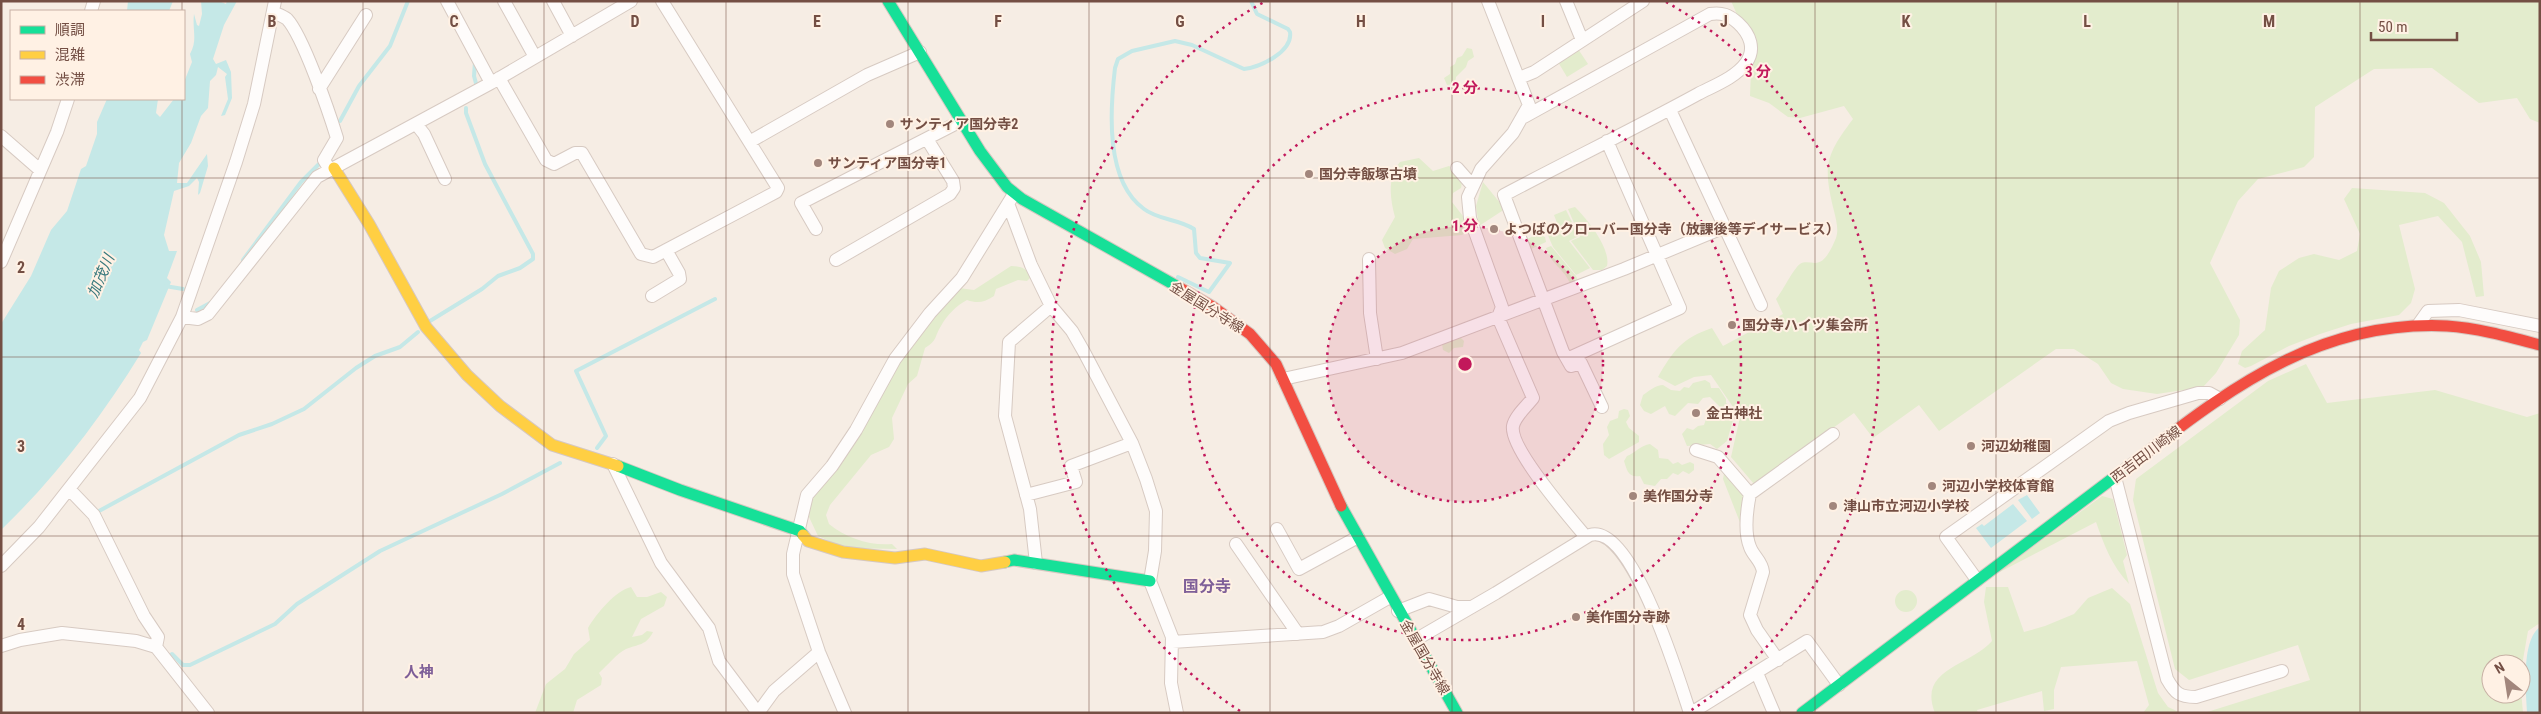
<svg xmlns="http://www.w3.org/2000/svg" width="2541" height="714" font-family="'Roboto Condensed','Noto Sans JP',sans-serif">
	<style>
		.green { fill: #e3eccd }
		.water { fill: #c5e8e7 }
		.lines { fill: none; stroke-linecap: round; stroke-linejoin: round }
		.stream { stroke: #c5e8e7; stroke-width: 4 }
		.street-casing { stroke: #d7cac2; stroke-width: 14 }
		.fast-casing { stroke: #d6c8c1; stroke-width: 13 }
		.slow-casing { stroke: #d6c8c1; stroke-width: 13 }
		.jam-casing { stroke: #d6c8c1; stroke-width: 13 }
		.street { stroke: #fefcfb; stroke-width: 12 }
		.fast { stroke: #16e098; stroke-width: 11 }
		.slow { stroke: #ffcf43; stroke-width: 11 }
		.jam { stroke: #f24e42; stroke-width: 11 }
		.grid { fill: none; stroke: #744f44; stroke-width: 1; stroke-opacity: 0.55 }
		.ring { fill: none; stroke: #c2185b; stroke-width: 2.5; stroke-dasharray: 2.5 5 }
		.poi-dot { fill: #a2867c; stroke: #fff1e4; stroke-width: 2 }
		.labels { text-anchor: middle; stroke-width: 4; stroke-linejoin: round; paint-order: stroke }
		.poi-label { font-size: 14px; font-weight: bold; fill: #744f44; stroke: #fff1e4; text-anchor: start }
		.street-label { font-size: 14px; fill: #744f44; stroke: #fff1e4 }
		.water-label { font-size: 15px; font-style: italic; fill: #37787c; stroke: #fff1e4 }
		.neighbourhood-label { font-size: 15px; font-weight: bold; fill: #7e5f98; stroke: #fff1e4 }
		.quarter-label { font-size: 16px; font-weight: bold; fill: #7e5f98; stroke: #fff1e4 }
		.grid-label { font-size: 16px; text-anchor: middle; font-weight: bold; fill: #744f44; stroke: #fff1e4; stroke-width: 4; stroke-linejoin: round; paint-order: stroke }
		.centre { fill: #c2185b; stroke: #fff1e4; stroke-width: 2.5 }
		.ring-label { font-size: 15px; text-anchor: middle; font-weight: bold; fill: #c2185b; stroke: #fff1e4; stroke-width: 4; stroke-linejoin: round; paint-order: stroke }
	</style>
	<rect width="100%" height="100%" fill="#f6ede4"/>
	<path class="green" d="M1731,1H2540V123L2530,119L2517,98L2479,103L2432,68L2374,69L2315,107L2314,157L2304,167L2258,179L2238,201L2210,263L2240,320L2239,335L2216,373L2203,387L2157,394L2123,389L2111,383L2098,364L2074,349H2056L1939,431L1919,405L1873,438L1854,413L1754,484L1731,457L1740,417L1711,375L1694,377L1675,386L1658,377C1673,351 1682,338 1712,328L1723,346L1783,314L1776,299C1783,291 1793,269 1800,264C1805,261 1810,263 1815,263C1826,263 1832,247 1836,238C1839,230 1836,219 1834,211C1823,166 1825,156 1853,119L1844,106L1800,118L1788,117L1769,103L1750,96L1751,70L1757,52L1754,36L1739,19Z
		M1467,48L1472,49L1474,57L1468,61L1466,67L1456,77L1455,84L1447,85L1444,78L1450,74V67L1455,64L1457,58L1462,56Z
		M1578,49L1588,64L1567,77L1558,62Z
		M1419,158L1433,171L1449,166C1458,172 1464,176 1461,188L1453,193L1452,202L1466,220L1468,230L1462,235L1413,239L1407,249L1395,254L1385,248L1382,240L1395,217C1390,199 1387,177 1400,162Z
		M1483,182L1505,209L1479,226L1476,206Z
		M2352,188L2425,193L2444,203L2470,236L2481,262L2484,296L2476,297L2462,242L2438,216L2399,225L2415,289L2411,303L2399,315L2351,324L2320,334L2289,346L2251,366L2245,368L2238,364L2242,351L2265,330L2271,288L2279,271L2299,258L2314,254L2339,260L2357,251L2360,234L2344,199Z
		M1575,207C1587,219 1611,248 1607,266L1602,270H1593L1571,241L1580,237L1568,209Z
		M1566,210L1579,236L1569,241L1590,268L1576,275L1553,247L1547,233L1559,228L1554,215Z
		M1538,234L1545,237L1546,242L1531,249L1527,239Z
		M1551,246L1576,276L1579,282L1571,285C1563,267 1553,267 1546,248Z
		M1011,266C1020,266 1027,268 1031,277L1027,281L1018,280L996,289L994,296C985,302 978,304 967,300C957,305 946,316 941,326C934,337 938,340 925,348L917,376L908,384L892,418L894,439L889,447L871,455L830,505L826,515L829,524C846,538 870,546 892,544L897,549L845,548L818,536L809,517L810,497L899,361L959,288L974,290Z
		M1460,337L1464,341L1463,347L1454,348L1449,353L1443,350L1442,344Z
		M2306,364L2327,403L2435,390L2527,417L2540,413V623L2528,631L2521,671V664H2491V694H2521V690L2523,713H2204L2310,680L2298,645L2189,680L2175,669L2133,500L2136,479L2268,381Z
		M1705,380L1710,383L1711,388H1719L1726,399V403L1732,408L1730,415L1733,420L1727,441L1717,449L1710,444L1687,446L1682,434L1687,428L1693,430L1698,426L1704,425L1706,419L1719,411L1720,407L1710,397L1703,398L1698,404L1688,403L1675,416L1669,414L1665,406L1651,414L1644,411L1640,405L1643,395C1649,391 1656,385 1663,385L1671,390L1680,391L1684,387L1689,388L1693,383Z
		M1624,409L1628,410L1630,416L1626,422L1629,428L1639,436V442L1609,459L1604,455L1603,444L1609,435L1607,427L1610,421L1618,418L1619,411Z
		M1650,444L1658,450L1659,458L1668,459L1673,464L1678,462L1682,465L1690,462L1694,464V470L1689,474L1683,471L1678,475L1673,473L1667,479H1661L1655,486L1644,484L1640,476C1628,478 1627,470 1624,461L1627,456C1635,453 1641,445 1650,444Z
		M1727,473L1745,494L1741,525L1723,479L1724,474Z
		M2102,496L2113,499L2127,555L2123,561L2129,584C2112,566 2104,545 2096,522L1996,574Z
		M631,587L637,597H647L661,592L667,597L664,606L641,619L632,637L642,635L647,631L653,632C646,646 638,644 626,649C617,653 607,666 599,673L602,678L601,685L577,700L573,713H535L546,684L565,669L574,654L590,640L588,628C597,613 615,591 631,587Z
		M1986,587H2008L2024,632L2045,626L2074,614L2088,598L2112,588L2130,604L2158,693L2168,707L2181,713H2143L2149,705L2137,661L2061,667L2054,690V709L2044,711L2042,691L1977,710L1978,713H1935C1917,668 1971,666 1992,641L1984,602Z
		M1895 601a11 11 0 1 1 22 0a11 11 0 1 1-22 0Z"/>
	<path class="water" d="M128,1H173L169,11H127Z
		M201,1H219L226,4L227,1H237L224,25L213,59L216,64L226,60L231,72L232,98L225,115L221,116L228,99L225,77L227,74L218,67L216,75L210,81L208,108L201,116L191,143L179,163L177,183H187L207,154L208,166L200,193L198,195L199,182L197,178L189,186L174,191L164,235L169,251H177L167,278L171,282L147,340L143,342L139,350L141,353C101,418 56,477 1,530V324L31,276L51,230L67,211L81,169L86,166L97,134V122L107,99H158L156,113L160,117L174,99H184V82L192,62L190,54C198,40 192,30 194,14L197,25L199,26L202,14Z
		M2027,495L2040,513L2032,519L2018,500Z
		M2013,504L2027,521L1991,548L1976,528L1982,524L1984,526Z
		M2540,627V713H2527C2526,692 2521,640 2540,627Z"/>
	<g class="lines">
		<path class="stream" d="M475,62L474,76L477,87
			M340,121L359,86L390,46L408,1
			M243,260L301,182L319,164
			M1178,277L1209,292L1230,263L1200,258L1196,253L1194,229C1179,219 1158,220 1144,209C1105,181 1110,110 1115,68L1118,59L1132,51L1175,41L1192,45L1244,69C1260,67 1293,52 1290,32L1288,29L1257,14L1251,1
			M165,286L183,289
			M197,310L212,302
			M430,321L482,289L498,276L520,268L533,259V254L485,164L466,113V108
			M597,448L606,436L576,371L715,299
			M99,511L239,435L272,424L304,409L356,368L375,356L400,347L418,332
			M172,654L183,665H190L275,624L297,604L380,551L502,494L560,463"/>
		<g class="street-casing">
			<path id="street" d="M447,1L491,83
				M504,1L535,57
				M553,1L572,36
				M1488,1L1529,105L1513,133L1481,169L1468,197L1470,218L1502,307L1498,317
				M1566,1L1582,40
				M91,11L94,1
				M273,12C277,14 283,16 287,19C303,36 329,112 337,138L324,160L330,170
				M499,78L546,160L554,164L575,153H582L641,254L653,257L776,192L778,188L662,1
				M1519,78L1534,72L1643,1
				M319,89L366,15
				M1670,110L1761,305
				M1524,117L1710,14C1722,12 1729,15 1738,23C1750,34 1756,49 1746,63C1735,78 1713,86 1698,94C1634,129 1568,161 1504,195L1563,352L1571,366L1581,363L1602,407
				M416,124L424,134L445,179
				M1,136L40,170
				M751,141L867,75L920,52
				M1457,168L1472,185
				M1009,206L1031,265L1051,306L1072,331L1084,352L1132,443L1146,479L1156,511L1155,551L1150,581L1172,637L1171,683L1177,713
				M816,229L801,203L961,121
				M1369,259L1370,313L1377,359
				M836,260L950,194L954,188L953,181L927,139
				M1,262L57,132L68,99
				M652,296L680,279L679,273L666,250
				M182,317L198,319L208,314L317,177L491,83L631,1
				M1498,317L1533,398C1527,406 1515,416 1513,426C1509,448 1571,519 1586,537
				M2418,325L2428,311L2459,310L2540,326
				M1567,359L1680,308L1607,141
				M1283,379L1402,353L1624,269L1725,227
				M1696,450L1718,457L1750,494
				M613,464L661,563L709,628L719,661L758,713
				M2115,477L2167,679C2175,693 2179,697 2196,697L2282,671
				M69,489L94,515L144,616L158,637L156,647
				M1026,495L1076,482L1071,466L1132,443
				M1277,529L1299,569L1358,537
				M1236,544L1298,634
				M1036,563L1030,509L1005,416L1009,342L1051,306
				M1,566L39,527L140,398L182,317L236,162L254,104L275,1
				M1977,580L1946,537L2109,421L2129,413L2198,393H2209L2220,399
				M1398,611L1429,599L1457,607H1472
				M1415,640L1496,593L1590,535C1632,522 1680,683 1690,713
				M1172,642L1323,632L1339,626L1390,597
				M1,646L20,640L62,633L136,641L156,647L208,713
				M1778,660L1757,630L1750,615L1763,572C1762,561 1753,556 1750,547C1744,532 1747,509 1750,494L1833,434
				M1757,673L1774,713
				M758,713L774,691L819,652
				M845,713L819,652L793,574V554L807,495L832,466L856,430L895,359L930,313L962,278L1014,194
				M1691,713L1807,641L1839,685"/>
		</g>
		<g class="fast-casing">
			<path id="fast" d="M888,1L980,151L1007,187L1022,199L1180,288
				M618,466L680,490L800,531L803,535
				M1341,506L1457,713
				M1005,562L1014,560L1150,581
				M1802,713L2145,454"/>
		</g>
		<g class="slow-casing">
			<path id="slow" d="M334,168L369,224L426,327L467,375L500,406L552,445L618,466
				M803,535L808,541L843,552L895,558L925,554L981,566L1005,562"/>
		</g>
		<g class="jam-casing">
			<path id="jam" d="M1180,288L1213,307L1250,334L1276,364L1341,506
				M2145,454C2236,383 2325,320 2447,326C2478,328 2510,337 2540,345"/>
		</g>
		<use href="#street" class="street"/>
		<use href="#fast" class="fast"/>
		<use href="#slow" class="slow"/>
		<use href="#jam" class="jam"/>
	</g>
	<path class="grid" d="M182,1V11M363,1V713M544,1V713M726,1V713M908,1V713M1089,1V713M1270,1V713M1452,1V713M1634,1V713M1815,1V713M1996,1V713M2178,1V713M2360,1V713M182,99V713M1,178H2540M1,357H2540M1,536H2540"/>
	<circle cx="1465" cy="364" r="138" fill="#c2185b" fill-opacity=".12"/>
	<g class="ring">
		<circle cx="1465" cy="364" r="138"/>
		<circle cx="1465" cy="364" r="276"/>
		<path d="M1240 711A414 414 0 0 1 1264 2M1666 2A414 414 0 0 1 1690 711"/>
	</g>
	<g class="poi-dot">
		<circle cx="890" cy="124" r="5"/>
		<circle cx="818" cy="163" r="5"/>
		<circle cx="1309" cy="174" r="5"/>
		<circle cx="1494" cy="229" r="5"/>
		<circle cx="1732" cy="325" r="5"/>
		<circle cx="1696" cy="413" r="5"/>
		<circle cx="1971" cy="446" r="5"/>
		<circle cx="1932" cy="486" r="5"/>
		<circle cx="1633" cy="496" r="5"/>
		<circle cx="1833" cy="506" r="5"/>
		<circle cx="1576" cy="617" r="5"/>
	</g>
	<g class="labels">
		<g class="poi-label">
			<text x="900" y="129">サンティア国分寺2</text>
			<text x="828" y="168">サンティア国分寺1</text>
			<text x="1319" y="179">国分寺飯塚古墳</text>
			<text x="1504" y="234">よつばのクローバー国分寺（放課後等デイサービス）</text>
			<text x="1742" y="330">国分寺ハイツ集会所</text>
			<text x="1706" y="418">金古神社</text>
			<text x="1981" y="451">河辺幼稚園</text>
			<text x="1942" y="491">河辺小学校体育館</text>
			<text x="1643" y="501">美作国分寺</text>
			<text x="1843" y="511">津山市立河辺小学校</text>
			<text x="1586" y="622">美作国分寺跡</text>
		</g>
		<g class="street-label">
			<text transform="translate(1207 307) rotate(32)" y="5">金屋国分寺線</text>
			<text transform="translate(2146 454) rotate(-37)" y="5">西吉田川崎線</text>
			<text transform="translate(1425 657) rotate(60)" y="5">金屋国分寺線</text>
		</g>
		<g class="water-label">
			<text transform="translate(101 276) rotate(-67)" y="5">加茂川</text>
		</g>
		<g class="neighbourhood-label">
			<text x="419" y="677">人神</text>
		</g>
		<g class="quarter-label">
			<text x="1207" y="592">国分寺</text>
		</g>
	</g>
	<g class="grid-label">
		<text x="272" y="27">B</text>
		<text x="454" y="27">C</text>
		<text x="635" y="27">D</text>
		<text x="817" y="27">E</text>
		<text x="998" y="27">F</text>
		<text x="1180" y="27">G</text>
		<text x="1361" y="27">H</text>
		<text x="1543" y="27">I</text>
		<text x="1724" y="27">J</text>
		<text x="1906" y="27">K</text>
		<text x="2087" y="27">L</text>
		<text x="2269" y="27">M</text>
		<text x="21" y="273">2</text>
		<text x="21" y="452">3</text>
		<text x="21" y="630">4</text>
	</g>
	<circle cx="1465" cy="364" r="8" class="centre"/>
	<g class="ring-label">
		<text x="1758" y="77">3 分</text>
		<text x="1465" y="93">2 分</text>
		<text x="1465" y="231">1 分</text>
	</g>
	<rect width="2541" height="714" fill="none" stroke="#744f44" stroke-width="5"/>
	<rect x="10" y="10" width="175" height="90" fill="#fff1e4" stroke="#c7b0a4"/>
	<rect x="20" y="26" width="25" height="8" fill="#16e098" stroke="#c7b0a4"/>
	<text x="55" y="35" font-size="15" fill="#744f44">順調</text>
	<rect x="20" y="51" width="25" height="8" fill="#ffcf43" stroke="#c7b0a4"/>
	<text x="55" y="60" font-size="15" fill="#744f44">混雑</text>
	<rect x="20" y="76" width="25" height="8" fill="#f24e42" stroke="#c7b0a4"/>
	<text x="55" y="85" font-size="15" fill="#744f44">渋滞</text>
	<g transform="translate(2506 679) rotate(330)"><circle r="24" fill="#fff1e4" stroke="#c7b0a4"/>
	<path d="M0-4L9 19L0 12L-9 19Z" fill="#a2867c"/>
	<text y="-8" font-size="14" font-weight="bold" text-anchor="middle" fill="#744f44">N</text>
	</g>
	<path d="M2371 32v8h86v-8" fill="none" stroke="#744f44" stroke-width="2.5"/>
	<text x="2378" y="32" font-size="15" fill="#744f44" stroke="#fff1e4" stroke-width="4" paint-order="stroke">50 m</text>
</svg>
